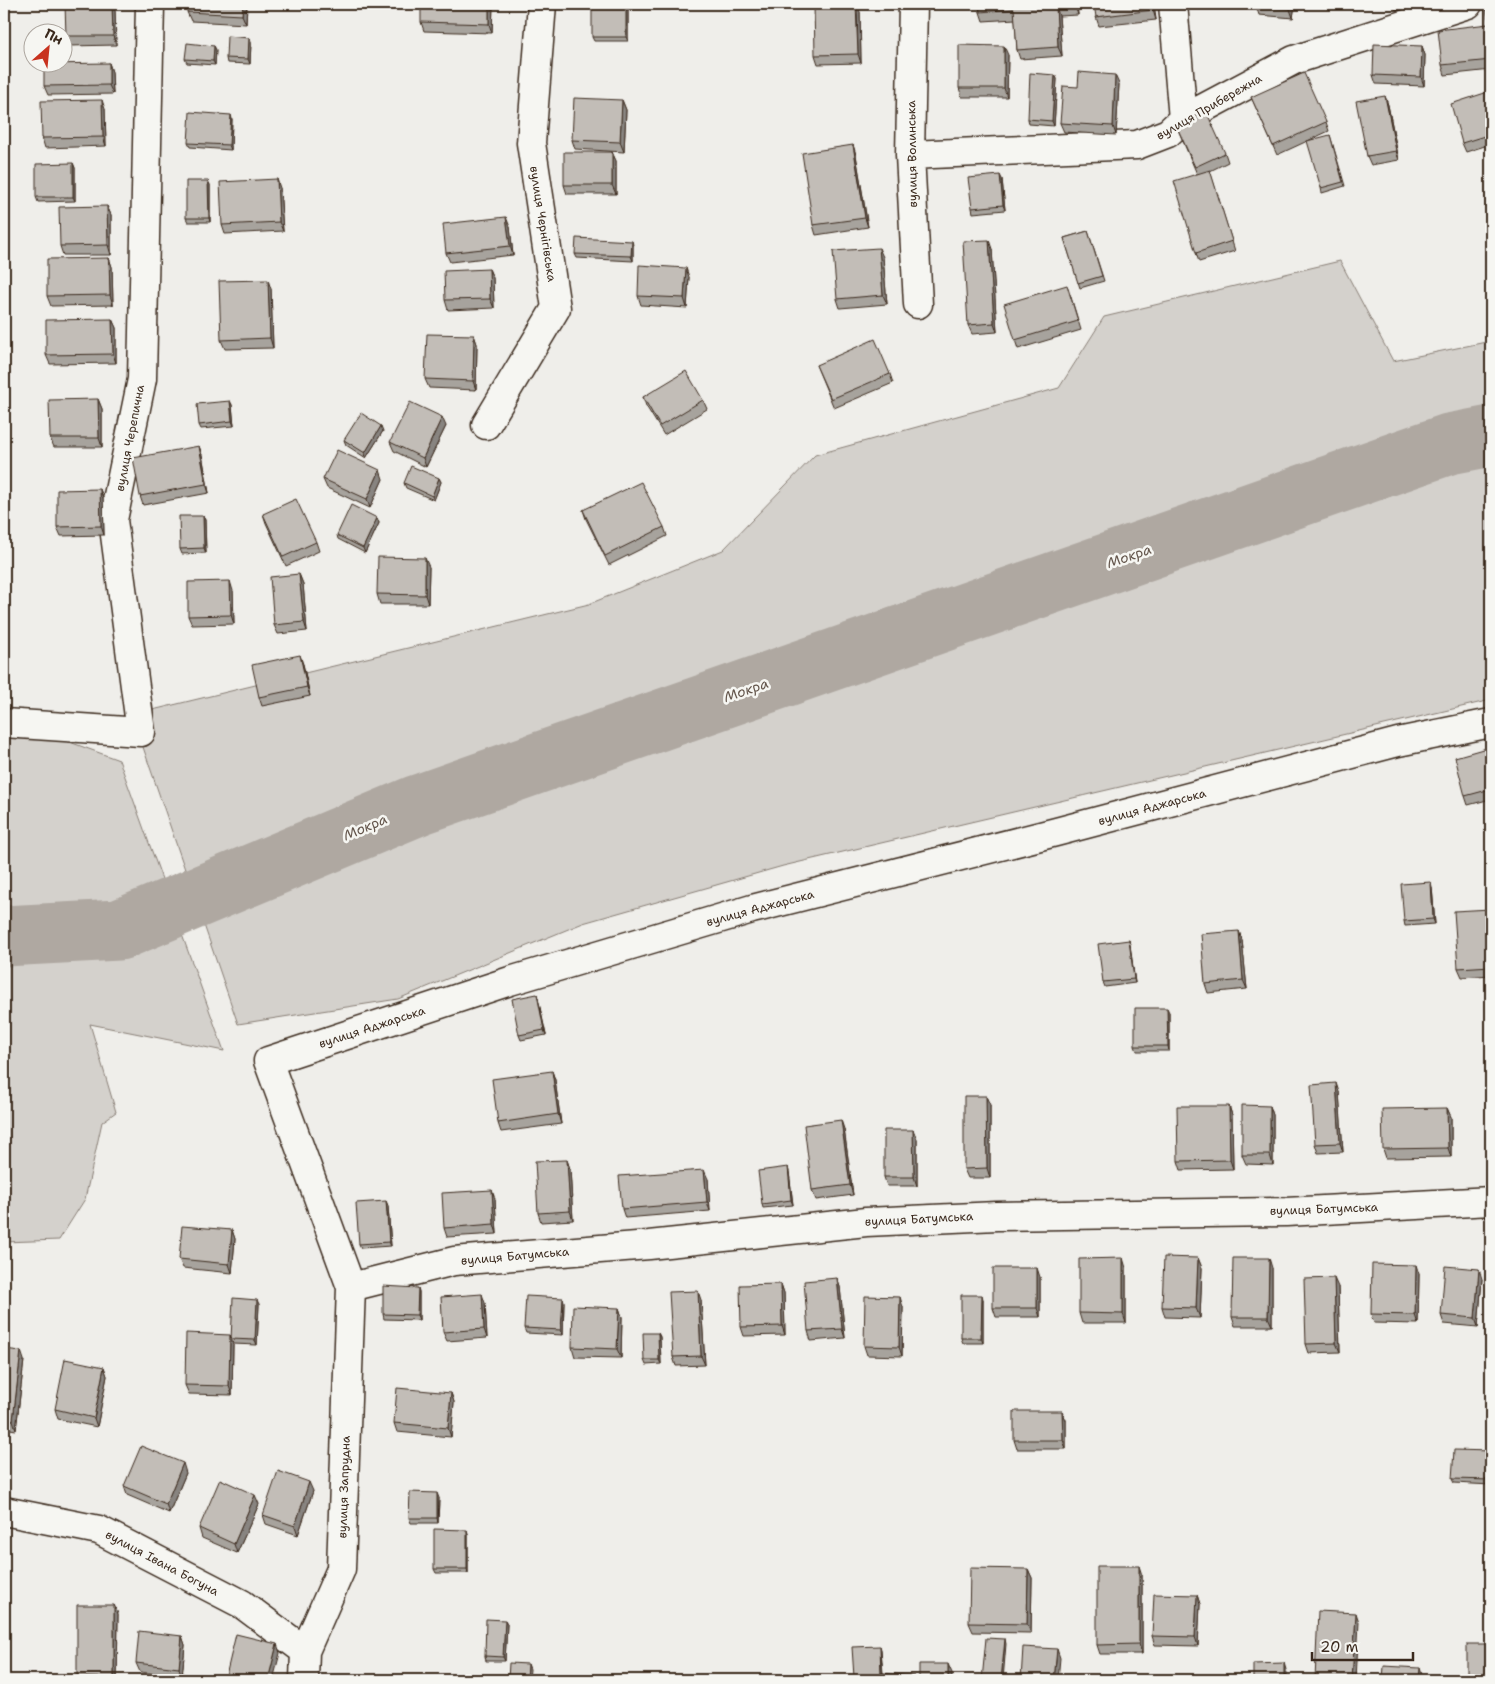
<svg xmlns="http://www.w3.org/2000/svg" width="1495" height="1684" font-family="'Shantell Sans',sans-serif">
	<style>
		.grass { fill: #d4d1cc; stroke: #887e75 }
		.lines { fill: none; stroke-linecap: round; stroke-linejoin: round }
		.river { stroke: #afa8a1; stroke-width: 61 }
		.minor-casing { stroke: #3b2a1e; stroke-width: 31 }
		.minor { stroke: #f6f6f2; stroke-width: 28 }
		.wall { fill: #a7a39d; stroke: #3b2a1e }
		.shaded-wall { fill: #888480; stroke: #3b2a1e }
		.building { fill: #c2bdb7; stroke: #3b2a1e }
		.labels { text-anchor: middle; stroke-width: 5; stroke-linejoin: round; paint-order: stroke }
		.street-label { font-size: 12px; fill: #3b2a1e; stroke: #f6f6f2 }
		.water-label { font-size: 14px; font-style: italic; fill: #64564c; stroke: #f6f6f2 }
	</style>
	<rect width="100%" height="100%" fill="#efeeea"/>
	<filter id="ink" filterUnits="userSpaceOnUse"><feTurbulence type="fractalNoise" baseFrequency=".02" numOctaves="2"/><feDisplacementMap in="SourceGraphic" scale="10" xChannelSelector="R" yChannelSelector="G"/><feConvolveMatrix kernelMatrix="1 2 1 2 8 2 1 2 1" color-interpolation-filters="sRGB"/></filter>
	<g filter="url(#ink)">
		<path class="grass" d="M1340,261L1393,361L1491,341V700L783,866L583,923L398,999L238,1024L132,715L589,604L723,550L815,455L1059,388L1104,317Z
			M4,727L42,732L119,760L224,1051L90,1024L116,1112L102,1122L85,1199L59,1240L4,1242Z"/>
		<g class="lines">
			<path class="river" d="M4,936L119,930L418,805L1449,444L1491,436"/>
			<g class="minor-casing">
				<path id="minor" d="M913,4L910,155L918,304
					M1173,4L1183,119
					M910,155L1137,145L1168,133L1183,119L1294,60L1468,4
					M486,425L556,308L531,143L542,4
					M4,723L141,732L113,520L142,379L150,4
					M351,1287L454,1261L649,1245L866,1222L997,1216L1286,1212L1491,1201
					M4,1511L99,1530L242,1604L305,1651
					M304,1680L305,1651L341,1569L351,1287L268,1061L510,981L752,909L1056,832L1398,742L1491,723"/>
			</g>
			<use href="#minor" class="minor"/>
		</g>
		<path class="wall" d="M247,4L246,24L191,21L187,12Z
			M493,4L492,33L424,31L421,22Z
			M979,4H1077L1078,15L1059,16L1062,56L1020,59L1017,50L1015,19L983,21L980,12Z
			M1154,4L1156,20L1099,26L1096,17Z
			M1295,4L1293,18L1259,15L1256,6Z
			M1394,4H1421L1396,10Z
			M1491,4V70L1445,75L1442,65L1488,24Z
			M628,8V41H594L592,37Z
			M115,11L116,45L69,46L66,36Z
			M860,12L861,63L818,64L815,55Z
			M251,42L250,64L227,63L226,58Z
			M214,46L216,50L215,65L187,63L185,59Z
			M1422,46L1425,55L1424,86L1376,84L1373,75Z
			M1008,55L1007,97H962L959,88Z
			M109,63L112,72L113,94L48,95L44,86Z
			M1055,75L1057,79L1054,126L1029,124L1028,119Z
			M1119,84L1116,135L1064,132L1060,123L1078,87Z
			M1491,91V144L1466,152L1462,143Z
			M1385,96L1388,105L1399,160L1371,165L1367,156Z
			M1251,97L1326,122L1329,131L1277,155Z
			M622,100L626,110L624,152L575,149L572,140Z
			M105,109L106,146L45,148L42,138Z
			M232,119L231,150L190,147L188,143Z
			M1176,125L1225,153L1228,162L1210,171L1235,251L1199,262L1196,253L1197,174Z
			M1330,135L1345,186L1322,193L1321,188Z
			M853,145L856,155L868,227L816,235L813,225Z
			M612,152L616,161V194H567L564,185Z
			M73,163L75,168V201L38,202L36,197Z
			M1002,179L1005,210L973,213L972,208Z
			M208,181L210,185V222H188L186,218Z
			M280,188L283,231L225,234L222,225Z
			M107,206L111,215V255H63L60,246Z
			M510,227L513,255L450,262L446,253Z
			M1088,231L1104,281L1080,288L1064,238Z
			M633,245V261L577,258L575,254Z
			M992,249L997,332L972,334L968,325Z
			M883,257L887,304L840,308L837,299Z
			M109,258L112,267L113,305L51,306L47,296Z
			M489,269L493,278L494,308L448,310L445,300Z
			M689,277L687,308L641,305L638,296Z
			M271,289L273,348L225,349L221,340Z
			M1070,294L1081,330L1018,349L1015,340Z
			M112,319L116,328V363L50,364L46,355Z
			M474,335L477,344L476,390L429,388L425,379Z
			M816,365L890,374L893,383L834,408Z
			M643,397L703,400L707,409L664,435L646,406Z
			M98,399L102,409V447H54L50,438Z
			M230,401L232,405L234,426L201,429L199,425Z
			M446,426L426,467L394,451L390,442Z
			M383,431L366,458L346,445L344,440Z
			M199,446L202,455L209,493L143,505L140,496Z
			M439,478L441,482L434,500L406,488L404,483Z
			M323,479H383L370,508L327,488Z
			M100,489L103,498L104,535L61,536L57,527Z
			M583,510L664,527L667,536L609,565L586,519Z
			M263,514L316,542L319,551L286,566L266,523Z
			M203,516L205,520L206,553L182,554L180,549Z
			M377,518L379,523L365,553L338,539L337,535Z
			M429,567L428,604H380L377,594Z
			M299,574L303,584L307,631L278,634L274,625Z
			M233,591L234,624L192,625L188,616Z
			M303,664L310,696L262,706L259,697Z
			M1491,749V799L1468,805L1465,796Z
			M1432,887L1435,924L1405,926L1404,921Z
			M1491,909V975L1462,977L1458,968Z
			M1239,931L1242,940L1247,989L1208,993L1205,984Z
			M1129,940L1130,945L1135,983L1105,987L1103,982Z
			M537,994L546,1035L521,1040L519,1035Z
			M1169,1012V1051H1137L1135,1046Z
			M552,1071L555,1080L561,1124L501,1132L498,1123Z
			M1339,1092L1343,1152L1318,1153L1315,1144Z
			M990,1105V1178H968L964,1169Z
			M1229,1106L1232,1115L1233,1169L1181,1170L1178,1161Z
			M1270,1106L1273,1115V1165L1246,1164L1242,1155Z
			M1447,1108L1451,1117V1157L1386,1158L1383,1149Z
			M844,1129L853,1195L816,1200L812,1190Z
			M913,1130L917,1139V1186H887L884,1177Z
			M567,1160L570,1169L573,1220L541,1222L538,1213Z
			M788,1167L789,1172L793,1205L763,1208L762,1204Z
			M708,1179L710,1211L625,1218L622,1209Z
			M495,1199L497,1234L447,1237L444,1228Z
			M386,1201L388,1206L391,1246L361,1248L359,1244Z
			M232,1230L235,1239L232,1273L183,1268L179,1259Z
			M1198,1258L1202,1268L1200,1318L1165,1317L1162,1307Z
			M1126,1268V1323H1082L1079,1313Z
			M1272,1268V1326H1235L1232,1317Z
			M1419,1274L1418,1324L1374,1323L1371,1314Z
			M1040,1277V1317H996L993,1308Z
			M837,1278L840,1287L845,1338L811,1341L808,1331Z
			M1482,1279L1478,1327L1444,1324L1441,1315Z
			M781,1284L784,1293L785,1335L744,1336L741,1327Z
			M1338,1287L1340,1352L1309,1353L1306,1344Z
			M418,1288L419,1292V1320L384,1319L383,1314Z
			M563,1298L564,1302L563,1335L526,1333L524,1328Z
			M983,1299V1343H963L961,1338Z
			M701,1300L705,1365L676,1366L673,1357Z
			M485,1303L487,1338L447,1341L443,1332Z
			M259,1304L257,1345L233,1344L232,1395L189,1394L185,1385L230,1335L231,1339Z
			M903,1307L902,1356L867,1355L864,1346Z
			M619,1308L622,1317L621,1358L575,1357L572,1347Z
			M658,1333L660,1337L661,1364L646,1365L644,1360Z
			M4,1349L24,1360L16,1430L4,1428Z
			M104,1367L107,1376L97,1427L58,1419L55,1409Z
			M451,1393L454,1402L451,1437L397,1432L394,1423Z
			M1062,1411L1066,1420V1449H1017L1014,1440Z
			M1491,1451V1485L1454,1483L1452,1479Z
			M186,1473L169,1513L127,1495L124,1486Z
			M313,1491L298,1535L266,1524L263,1515Z
			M439,1498L438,1523H411L409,1518Z
			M259,1504L237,1553L202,1538L199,1528Z
			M467,1530L468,1534V1573H436L434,1569Z
			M1028,1569L1032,1578L1031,1633L973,1632L969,1623Z
			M1142,1575V1654H1100L1097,1645Z
			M1197,1595L1200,1604L1198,1646L1155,1645L1152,1636Z
			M114,1605L118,1614L117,1680H78L77,1677Z
			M505,1620L507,1624L505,1661H486L485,1656Z
			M182,1636L185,1645L182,1677L140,1672L136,1663Z
			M880,1646L881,1650L883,1673L915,1680H855L854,1677Z"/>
		<path class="shaded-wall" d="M112,4L115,11L116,45L113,36Z
			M243,4H247L246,24L242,15Z
			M489,4H493L492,33L489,24Z
			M626,4L628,8V41L626,37Z
			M857,4L860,12L861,63L858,54Z
			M1075,4H1077L1078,15L1075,5Z
			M1152,4H1154L1156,20L1153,10Z
			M1291,4H1295L1293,18L1290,9Z
			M1056,6L1059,16L1062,56L1058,47Z
			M249,38L251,42L250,64L248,59Z
			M214,46L216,50L215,65L213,61Z
			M1004,46L1008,55L1007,97L1004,88Z
			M1422,46L1425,55L1424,86L1421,77Z
			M109,63L112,72L113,94L109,85Z
			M1055,75L1057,79L1054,126L1052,121Z
			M1115,75L1119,84L1116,135L1113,126Z
			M1385,96L1388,105L1399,160L1396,151Z
			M102,100L105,109L106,146L103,137Z
			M622,100L626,110L624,152L620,142Z
			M231,115L232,119L231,150L229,145Z
			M853,145L856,155L868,227L865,218Z
			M612,152L616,161V194L612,185Z
			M73,163L75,168V201L73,197Z
			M1000,175L1002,179L1005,210L1003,205Z
			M277,179L280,188L283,231L279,222Z
			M208,181L210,185V222L209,218Z
			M107,206L111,215V255L108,245Z
			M506,217L510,227L513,255L510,246Z
			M989,240L992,249L997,332L994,323Z
			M632,241L633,245V261L631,256Z
			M879,248L883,257L887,304L883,295Z
			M109,258L112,267L113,305L110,295Z
			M686,268L689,277L687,308L684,298Z
			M489,269L493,278L494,308L490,299Z
			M268,280L271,289L273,348L270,338Z
			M112,319L116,328V363L113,354Z
			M474,335L477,344L476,390L473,381Z
			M98,399L102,409V447L99,438Z
			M230,401L232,405L234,426L232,421Z
			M442,417L446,426L426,467L423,458Z
			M381,426L383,431L366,458L365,453Z
			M199,446L202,455L209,493L206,484Z
			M380,470L383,479L370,508L367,499Z
			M439,478L441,482L434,500L432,496Z
			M100,489L103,498L104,535L101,526Z
			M203,516L205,520L206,553L204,548Z
			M377,518L379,523L365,553L363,548Z
			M425,558L429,567L428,604L425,595Z
			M299,574L303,584L307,631L304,622Z
			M230,581L233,591L234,624L231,615Z
			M300,655L303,664L310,696L307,687Z
			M1431,882L1432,887L1435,924L1433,919Z
			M1239,931L1242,940L1247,989L1243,980Z
			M1129,940L1130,945L1135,983L1134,979Z
			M537,994L538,999L546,1035L544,1030Z
			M1167,1008L1169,1012V1051L1168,1046Z
			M552,1071L555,1080L561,1124L558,1114Z
			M1336,1083L1339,1092L1343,1152L1340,1143Z
			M986,1096L990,1105V1178L987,1168Z
			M1229,1106L1232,1115L1233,1169L1230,1160Z
			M1270,1106L1273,1115V1165L1270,1155Z
			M1447,1108L1451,1117V1157L1448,1148Z
			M841,1120L844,1129L853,1195L850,1185Z
			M913,1130L917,1139V1186L914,1177Z
			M567,1160L570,1169L573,1220L570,1211Z
			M788,1167L789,1172L793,1205L791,1200Z
			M704,1170L708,1179L710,1211L707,1202Z
			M492,1190L495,1199L497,1234L494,1224Z
			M386,1201L388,1206L391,1246L389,1242Z
			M232,1230L235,1239L232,1273L229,1264Z
			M1123,1258L1126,1268V1323L1123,1314Z
			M1198,1258L1202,1268L1200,1318L1196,1308Z
			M1269,1258L1272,1268V1326L1268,1317Z
			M1416,1265L1419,1274L1418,1324L1415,1315Z
			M1037,1268L1040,1277V1317L1037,1308Z
			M1479,1269L1482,1279L1478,1327L1475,1318Z
			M837,1278L840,1287L845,1338L842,1329Z
			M1334,1278L1338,1287L1340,1352L1336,1343Z
			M781,1284L784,1293L785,1335L782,1326Z
			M418,1288L419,1292V1320L417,1315Z
			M698,1291L701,1300L705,1365L701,1356Z
			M482,1294L485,1303L487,1338L484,1329Z
			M982,1295L983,1299V1343L981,1338Z
			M900,1297L903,1307L902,1356L899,1347Z
			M563,1298L564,1302L563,1335L561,1330Z
			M257,1300L259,1304L257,1345L255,1340Z
			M619,1308L622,1317L621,1358L617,1349Z
			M658,1333L660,1337L661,1364L659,1360Z
			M230,1335L233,1344L232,1395L229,1386Z
			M21,1351L24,1360L16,1430L13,1420Z
			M104,1367L107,1376L97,1427L94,1418Z
			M451,1393L454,1402L451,1437L448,1428Z
			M1062,1411L1066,1420V1449L1063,1440Z
			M183,1463L186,1473L169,1513L166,1504Z
			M309,1482L313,1491L298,1535L295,1526Z
			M437,1493L439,1498L438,1523L437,1518Z
			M255,1495L259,1504L237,1553L234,1544Z
			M467,1530L468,1534V1573L467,1569Z
			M1139,1566L1142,1575V1654L1139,1644Z
			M1028,1569L1032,1578L1031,1633L1027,1624Z
			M1197,1595L1200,1604L1198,1646L1195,1637Z
			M114,1605L118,1614L117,1680H115L114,1678Z
			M1356,1613L1359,1622L1356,1680H1352Z
			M505,1620L507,1624L505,1661L503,1657Z
			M182,1636L185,1645L182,1677L179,1668Z
			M1005,1639L1006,1644L1003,1680H1001Z
			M277,1644L280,1653L273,1680H268Z
			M880,1646L881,1650L883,1680L881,1676Z
			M1057,1649L1060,1658L1058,1680H1054Z
			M1284,1663L1287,1673V1680H1284Z
			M528,1664L530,1669L529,1680H527Z
			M948,1664L952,1673V1680H948Z
			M1420,1668L1423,1678V1680H1419Z"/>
		<path class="building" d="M65,4H112L113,36H66Z
			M188,4H243L242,15L187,12Z
			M421,4H489V24L421,22Z
			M592,4H626V37H592Z
			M814,4H856L858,54L815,55Z
			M979,4H1075V5L1056,6L1058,47L1017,50L1014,9L980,12Z
			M1094,4H1152L1153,10L1096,17Z
			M1256,4H1291L1290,9L1256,6Z
			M1486,4H1491V60L1442,65L1438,30L1488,24Z
			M227,36L249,38L248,59L226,58Z
			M187,43L214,46L213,61L185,59Z
			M1374,44L1422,46L1421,77L1373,75Z
			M959,45L1004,46V88H959Z
			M109,63V85L44,86V64Z
			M1079,72L1115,75L1113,126L1060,123L1063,86L1078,87Z
			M1030,73L1055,75L1052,121L1028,119Z
			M1304,73L1326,122L1273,146L1251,97Z
			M1491,91V134L1462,143L1451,104Z
			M1385,96L1396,151L1367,156L1356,101Z
			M574,98L622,100L620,142L572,140Z
			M102,100L103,137L42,138L41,101Z
			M1206,111L1225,153L1195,167L1176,125Z
			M190,112L231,115L229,145L188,143Z
			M1330,135L1343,182L1321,188L1307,141Z
			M853,145L865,218L813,225L802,153Z
			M564,152H612V185H564Z
			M73,163V197H36V164Z
			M1210,170L1232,241L1196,253L1174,181Z
			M1000,175L1003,205L972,208L968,178Z
			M277,179L279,222L222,225L220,182Z
			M186,181H208L209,218H186Z
			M1491,194V201L1488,196Z
			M107,206L108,245L60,246L59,207Z
			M506,217L510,246L446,253L443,224Z
			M1088,231L1102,276L1078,283L1064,238Z
			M576,238L632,241L631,256L575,254Z
			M989,240L994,323L968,325L963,241Z
			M879,248L883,295L837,299L833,251Z
			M109,258L110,295L47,296V259Z
			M639,265L686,268L684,298L638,296Z
			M489,269L490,299L445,300L444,271Z
			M268,280L270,338L221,340L219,281Z
			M1067,285L1078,321L1015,340L1004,304Z
			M112,319L113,354L46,355V320Z
			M427,334L474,335L473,381L425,379Z
			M875,339L890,374L831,399L816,365Z
			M686,371L703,400L660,426L643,397Z
			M98,399L99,438H50L49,400Z
			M230,401L232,421L199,425L197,404Z
			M410,402L442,417L423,458L390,442Z
			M361,413L381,426L365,453L344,440Z
			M199,446L206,484L140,496L133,458Z
			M337,450L380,470L367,499L323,479Z
			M411,466L439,478L432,496L404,483Z
			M641,482L664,527L605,556L583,510Z
			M100,489L101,526L57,527V490Z
			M296,499L316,542L283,557L263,514Z
			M351,505L377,518L363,548L337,535Z
			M179,516H203L204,548L180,549Z
			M378,557L425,558V595L377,594Z
			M299,574L304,622L274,625L270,577Z
			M230,581L231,615L188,616V582Z
			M300,655L307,687L259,697L252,665Z
			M1490,747L1491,750V789L1465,796L1455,757Z
			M1431,882L1433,919L1404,921L1401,884Z
			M1491,909V966L1458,968L1454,911Z
			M1239,931L1243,980L1205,984L1201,934Z
			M1129,940L1134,979L1103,982L1098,944Z
			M537,994L544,1030L519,1035L512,999Z
			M1135,1008H1167L1168,1046H1135Z
			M552,1071L558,1114L498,1123L492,1079Z
			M1336,1083L1340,1143L1315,1144L1311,1085Z
			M964,1096H986L987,1168L964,1169Z
			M1242,1105L1270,1106V1155H1242Z
			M1177,1106H1229L1230,1160L1178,1161Z
			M1447,1108L1448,1148L1383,1149L1382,1109Z
			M841,1120L850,1185L812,1190L804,1125Z
			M884,1130H913L914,1177H884Z
			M567,1160L570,1211L538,1213L535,1161Z
			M788,1167L791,1200L762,1204L758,1171Z
			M704,1170L707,1202L622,1209L619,1176Z
			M492,1190L494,1224L444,1228L442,1193Z
			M386,1201L389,1242L359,1244L356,1203Z
			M182,1226L232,1230L229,1264L179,1259Z
			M1164,1257L1198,1258L1196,1308L1162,1307Z
			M1123,1258V1314L1079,1313V1259Z
			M1233,1258H1269L1268,1317H1232Z
			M1372,1264L1416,1265L1415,1315L1371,1314Z
			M1445,1266L1479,1269L1475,1318L1441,1315Z
			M993,1268H1037V1308H993Z
			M837,1278L842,1329L808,1331L804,1281Z
			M1334,1278L1336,1343L1306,1344L1304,1279Z
			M781,1284L782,1326L741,1327L740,1285Z
			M383,1286L418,1288L417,1315L383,1314Z
			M698,1291L701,1356L673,1357L669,1292Z
			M482,1294L484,1329L443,1332L441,1297Z
			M961,1295H982L981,1338H961Z
			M526,1296L563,1298L561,1330L524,1328Z
			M865,1296L900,1297L899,1347L864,1346Z
			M233,1298L257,1300L255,1340L231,1339Z
			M573,1306L619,1308L617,1349L572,1347Z
			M186,1333L230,1335L229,1386L185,1385Z
			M643,1333H658L659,1360H644Z
			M4,1349L21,1351L13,1420L4,1419Z
			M65,1359L104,1367L94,1418L55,1409Z
			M397,1388L451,1393L448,1428L394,1423Z
			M1014,1411H1062L1063,1440H1014Z
			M141,1446L183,1463L166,1504L124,1486Z
			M1454,1450L1491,1451V1480L1452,1479Z
			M278,1471L309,1482L295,1526L263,1515Z
			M220,1479L255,1495L234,1544L199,1528Z
			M410,1492L437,1493V1518H409Z
			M434,1529L467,1530V1569H434Z
			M1097,1566H1139V1644L1097,1645Z
			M970,1568L1028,1569L1027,1624L969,1623Z
			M1154,1594L1197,1595L1195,1637L1152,1636Z
			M77,1605H114V1678L77,1677Z
			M1318,1611L1356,1613L1352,1680H1315Z
			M486,1619L505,1620L503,1657L485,1656Z
			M139,1631L182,1636L179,1668L136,1663Z
			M236,1634L277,1644L268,1680H225Z
			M986,1638L1005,1639L1001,1680H982Z
			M1467,1644H1491V1680H1467Z
			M880,1646L881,1676L854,1677L852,1647Z
			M1023,1647L1057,1649L1054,1680H1021Z
			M509,1663L528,1664L527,1680H508Z
			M1284,1663V1680H1253V1664Z
			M919,1664H948V1680H919Z
			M1384,1666L1420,1668L1419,1680H1383Z
			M882,1673L914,1676L913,1680H882Z"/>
	</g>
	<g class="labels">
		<g class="street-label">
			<text transform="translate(1209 107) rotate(-30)" y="4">вулиця Прибережна</text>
			<text transform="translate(912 154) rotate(-91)" y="4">вулиця Волинська</text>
			<text transform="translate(543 224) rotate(81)" y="4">вулиця Чернігівська</text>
			<text transform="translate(130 438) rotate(-79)" y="4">вулиця Черепична</text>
			<text transform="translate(1152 807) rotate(-15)" y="4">вулиця Аджарська</text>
			<text transform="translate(760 908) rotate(-15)" y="4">вулиця Аджарська</text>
			<text transform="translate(372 1027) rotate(-18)" y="4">вулиця Аджарська</text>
			<text transform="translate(1324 1209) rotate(-2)" y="4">вулиця Батумська</text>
			<text transform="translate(919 1219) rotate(-3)" y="4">вулиця Батумська</text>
			<text transform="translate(515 1256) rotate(-5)" y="4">вулиця Батумська</text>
			<text transform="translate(344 1487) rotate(-88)" y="4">вулиця Запрудна</text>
			<text transform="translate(162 1563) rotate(28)" y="4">вулиця Івана Богуна</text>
		</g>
		<g class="water-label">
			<text transform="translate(1129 556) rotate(-19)" y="5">Мокра</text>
			<text transform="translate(746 690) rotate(-19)" y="5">Мокра</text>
			<text transform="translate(365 827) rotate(-23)" y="5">Мокра</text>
		</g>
	</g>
	<rect width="1495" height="1684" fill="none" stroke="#f6f6f2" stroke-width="20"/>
	<rect x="10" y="10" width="1475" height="1664" fill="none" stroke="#3b2a1e" stroke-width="2" filter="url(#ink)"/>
	<g transform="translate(48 48) rotate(27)"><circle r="24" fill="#f6f6f2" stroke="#aba49d"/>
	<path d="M0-4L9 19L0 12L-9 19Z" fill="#c8321e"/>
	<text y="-8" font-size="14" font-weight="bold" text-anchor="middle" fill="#3b2a1e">Пн</text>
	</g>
	<path d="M1312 1652v8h101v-8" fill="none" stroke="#3b2a1e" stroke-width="2.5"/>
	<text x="1320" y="1652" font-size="15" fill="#3b2a1e" stroke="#f6f6f2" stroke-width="4" paint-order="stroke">20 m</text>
</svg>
